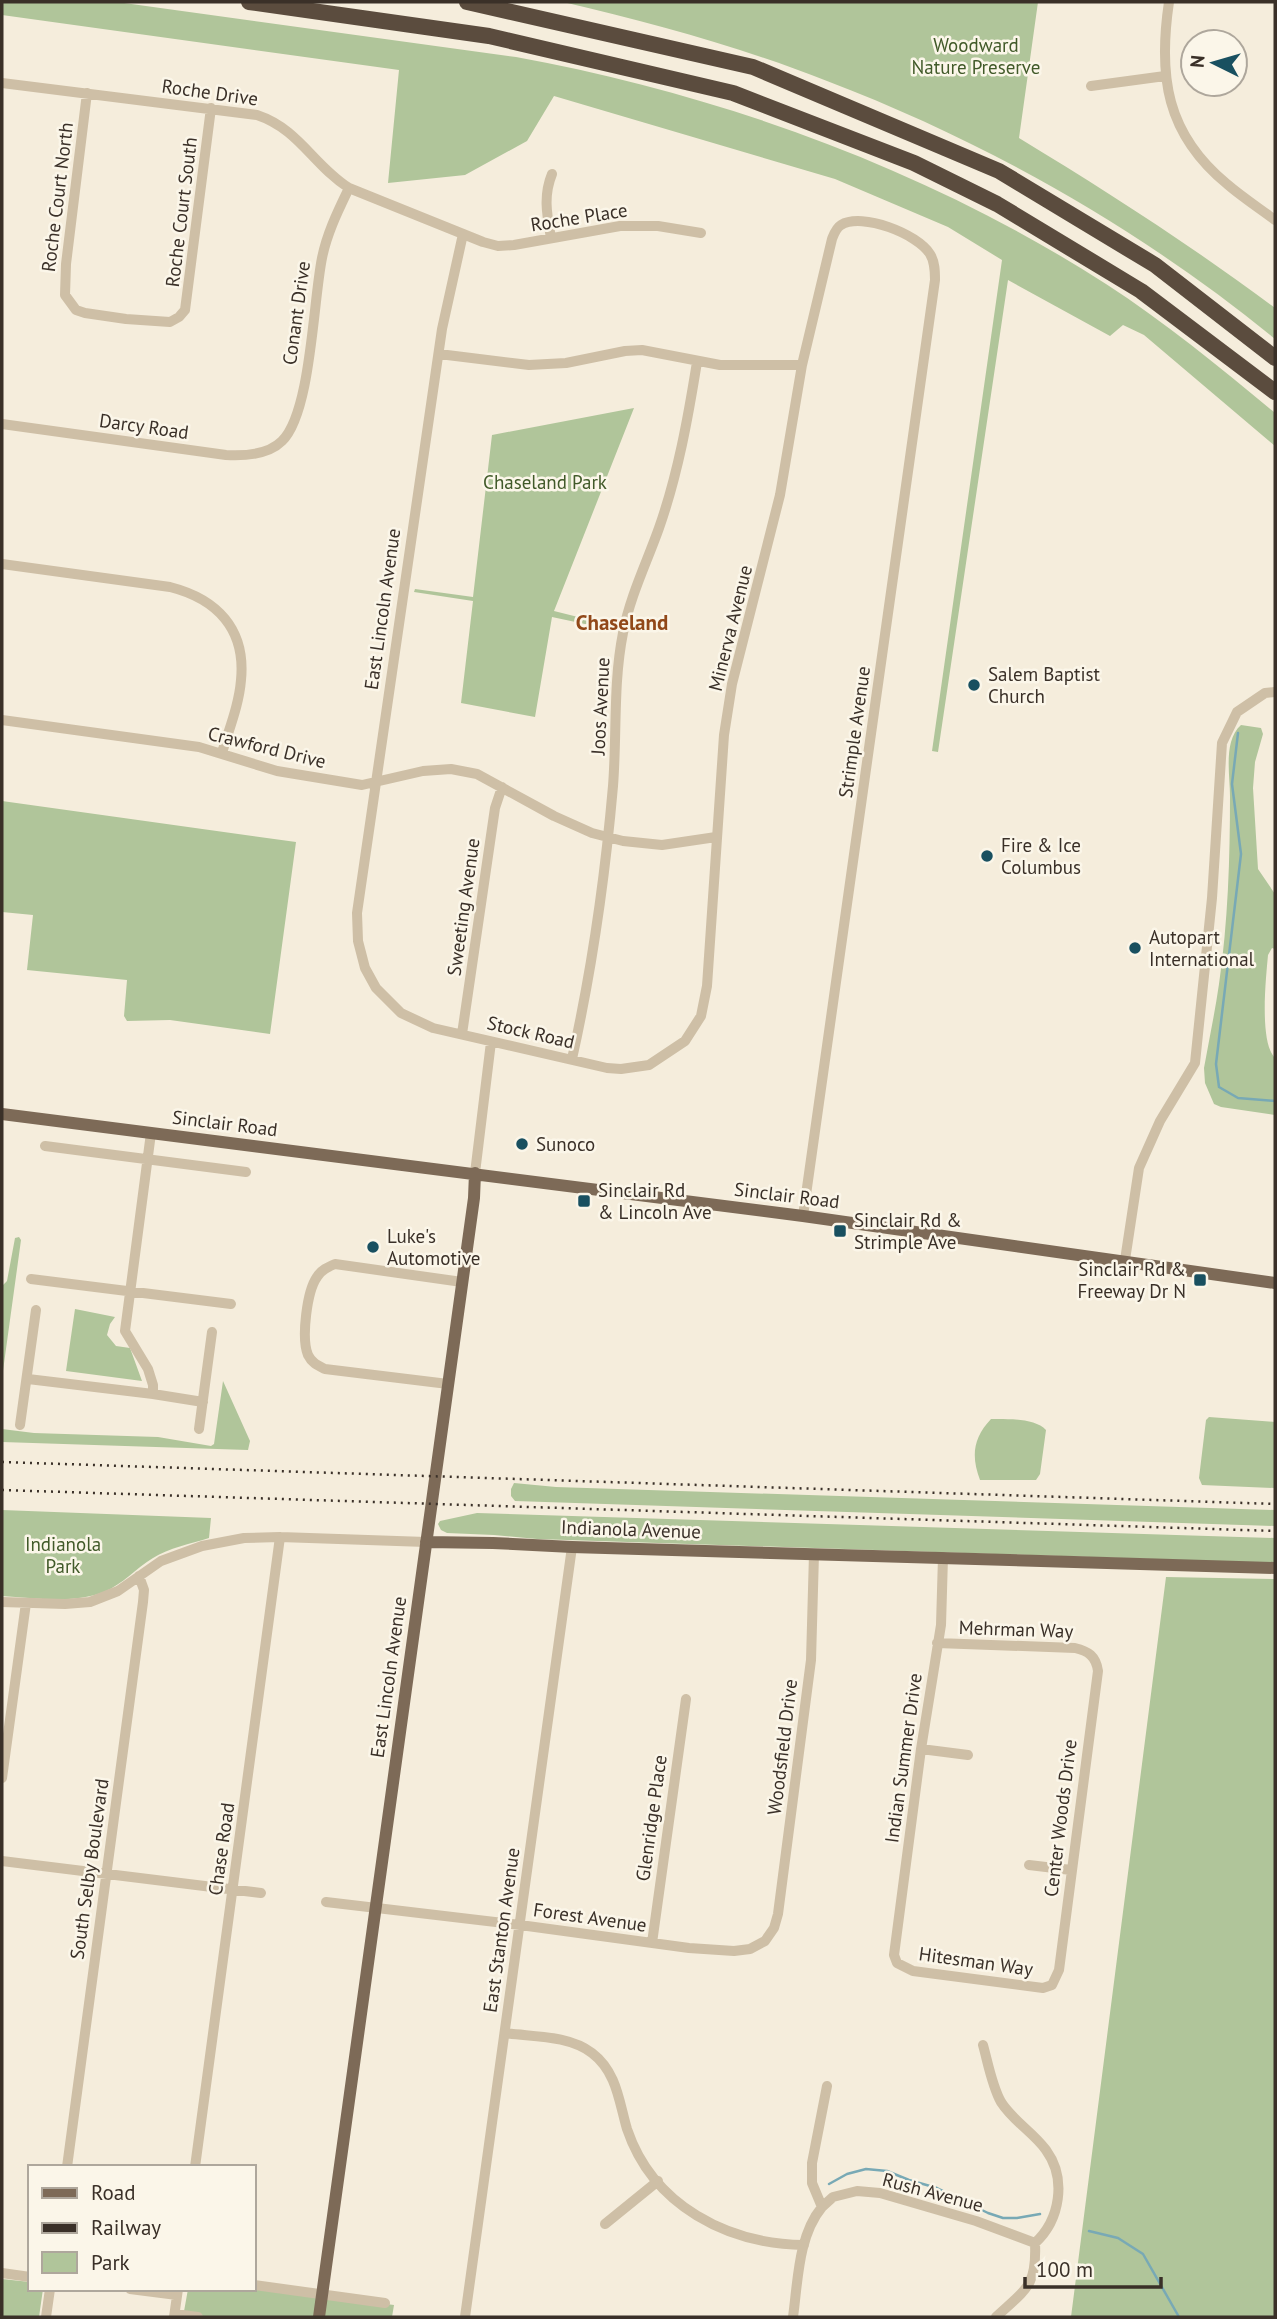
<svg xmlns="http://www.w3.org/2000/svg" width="1277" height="2319" font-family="'PT Sans',sans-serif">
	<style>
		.green { fill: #b0c59a }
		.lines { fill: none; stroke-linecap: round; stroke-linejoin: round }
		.stream { stroke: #78a9b5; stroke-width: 2.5 }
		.minor { stroke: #cebfa6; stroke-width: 10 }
		.major { stroke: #7d6a57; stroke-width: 12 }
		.highway { stroke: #5b4c3e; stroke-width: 16 }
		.rail { stroke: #3a3028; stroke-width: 2.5; stroke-dasharray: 2 5; stroke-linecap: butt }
		.poi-dot { fill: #195060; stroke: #fbf6e9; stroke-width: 2.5 }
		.labels { text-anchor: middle; stroke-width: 5; stroke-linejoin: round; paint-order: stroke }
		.park-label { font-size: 19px; fill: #415a29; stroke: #fbf6e9 }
		.street-label { font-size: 19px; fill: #3a3028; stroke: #fbf6e9 }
		.poi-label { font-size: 19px; fill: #3a3028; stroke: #fbf6e9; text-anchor: start }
		.neighbourhood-label { font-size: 21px; font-weight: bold; fill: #914819; stroke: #fbf6e9 }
	</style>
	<rect width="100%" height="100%" fill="#f5eddc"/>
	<path class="green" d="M2,2H117L516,57C723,95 929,170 1106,284C1166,323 1221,368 1275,413V446L1144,335L1123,325L1110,336L1008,280L938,752L932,751L1002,260L948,227L835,179L554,96L527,141L465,175L388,183L399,70L2,15Z
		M563,2H1038L1019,138C1108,192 1192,246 1275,308V339C1142,230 987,142 827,81C741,47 652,23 563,2Z
		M634,408L554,611L614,626L613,630L552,617L535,717L461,703L473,601L414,592L415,589L473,597L492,435Z
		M1241,725L1261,728L1263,734L1255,762L1253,788L1258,869L1275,894V949L1272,948L1268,955C1266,978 1259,1042 1275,1058V1115L1221,1107L1214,1104L1205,1083L1204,1068C1209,1040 1215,1012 1219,984C1228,923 1230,858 1230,796C1230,774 1223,741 1241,725Z
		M2,801L296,842L270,1034L170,1020L127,1021L124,1016L127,980L27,970L33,915L2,912Z
		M19,1237L21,1240L2,1378V1286L7,1281L15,1238Z
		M75,1309L115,1317L110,1324L107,1335L116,1346L130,1348L142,1381L66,1371Z
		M223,1381L250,1441L248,1450L2,1442V1429L34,1433L158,1437L211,1446L214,1444Z
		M1209,1417L1275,1422V1488L1202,1485L1199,1478L1206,1420Z
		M991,1419C1007,1419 1035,1418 1046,1430L1040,1474L1036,1480H980C971,1456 973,1438 991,1419Z
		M514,1483L556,1487L1275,1510V1526L515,1501L511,1496V1489Z
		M2,1510L211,1518L209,1538C190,1544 169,1548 153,1558C135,1569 123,1584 104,1592C72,1604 35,1598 2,1596Z
		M477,1513L1275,1538V1563L537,1539L494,1535L447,1533L441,1530L438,1524L440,1521Z
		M1166,1577L1275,1579V2317H1071Z
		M2,2279L30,2282V2289H43L39,2317H2Z
		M254,2287L394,2305L392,2317H183L188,2289H254Z"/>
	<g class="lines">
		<path class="stream" d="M1238,733L1232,784L1241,854L1216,1064L1219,1087L1238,1098L1275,1101
			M829,2184L847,2174L866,2169L887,2171L909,2180L937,2188L988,2213L1003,2218H1017L1040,2214
			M1089,2231L1118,2238L1143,2254L1179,2317"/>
		<path class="minor" d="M1169,2C1158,76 1166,134 1227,184C1242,197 1259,208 1275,220
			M2,83L257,115C299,129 313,165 349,188L483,242L498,246L514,245L620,226H658L701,233
			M1091,86L1165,76
			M87,93L66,264L65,295L76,310L85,313L126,319L170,322L179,317L185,310L211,108
			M463,234L442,329L357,913L358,941L365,968L376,988L401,1013L433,1028L607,1068L621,1069L649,1065L685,1041L701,1016L707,986L724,735L732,684L780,495L802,365L832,239C834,234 836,228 841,225C862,212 918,234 930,254C935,262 935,272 935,280L803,1216
			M551,238C547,215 543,196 552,174
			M439,354L529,365L566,363L625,351L642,350L720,365H802
			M2,424L226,455C244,456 268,455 282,441C311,413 313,302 322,258C327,233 338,211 349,188
			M2,564L170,587C217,599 246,629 241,680C239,705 229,729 222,753
			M2,720L199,747L277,771L362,785L423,771L451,769L477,774L554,816L592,833L623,841L662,845L716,837
			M462,1034L495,808L502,787
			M572,1059C592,969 605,878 613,786C617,735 613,683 623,633C630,596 647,562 659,528C678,474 688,418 697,362
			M151,1133L125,1331L148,1369L153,1385V1394L203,1402
			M45,1146L246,1172
			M475,1173L491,1042
			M1125,1260L1139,1168L1160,1121L1195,1063L1212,898L1222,743L1237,712L1265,693L1275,692
			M31,1279L231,1304
			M28,1379L153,1394
			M448,1384L325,1369C317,1365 312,1363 308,1355C301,1338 307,1291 317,1277C321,1270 328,1267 335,1264L462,1282
			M20,1425L36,1310
			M199,1429L212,1332
			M2,1602L65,1604L90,1602L118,1591L161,1561L202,1546L244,1538L280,1537L426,1542
			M937,1643L1075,1648C1088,1651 1096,1656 1098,1671L1059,1970L1052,1985L1043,1988L913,1971L897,1963L894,1955L921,1749L941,1625L943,1557
			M921,1749L968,1755
			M2,1778L26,1603
			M2,1861L261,1893
			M1029,1865L1071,1870
			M326,1902L520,1925L689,1948L734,1951L750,1949L765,1941L774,1928L778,1914L811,1660L814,1554
			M652,1943L686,1699
			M505,2033C533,2037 568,2035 592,2053C617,2072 619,2102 627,2129C653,2206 728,2244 804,2245
			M983,2045C988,2063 992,2086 1001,2102C1013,2121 1033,2132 1046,2150C1067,2179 1060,2220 1035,2243C1037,2286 1026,2289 996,2317
			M67,2167L143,1602L144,1590L139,1576
			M195,2167L280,1537
			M822,2207L833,2197L857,2191L880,2193L976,2221L1035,2243
			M605,2224L658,2181
			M2,2273L30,2277
			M254,2285L385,2303
			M130,2289L177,2295
			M175,2314L198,2317
			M46,2317L50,2289
			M174,2317L178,2289
			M465,2317L572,1547
			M793,2317C798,2281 798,2236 822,2207L812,2183V2163L827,2086"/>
		<path class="major" d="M2,1114L803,1216L1275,1283
			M426,1542L493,1543L572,1547L1275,1568
			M319,2317L474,1198L475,1173"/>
		<path class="highway" d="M249,2L489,36L733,93L914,163L997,204L1141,291L1275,392
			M467,2L753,67L999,171L1155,265L1275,358"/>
		<path class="rail" d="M2,1462L1275,1504
			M2,1490L1275,1531"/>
	</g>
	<g class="poi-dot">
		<circle cx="974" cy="685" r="7"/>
		<circle cx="987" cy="856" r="7"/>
		<circle cx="1135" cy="948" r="7"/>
		<circle cx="522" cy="1144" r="7"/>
		<rect x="577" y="1194" width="14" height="14" rx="3.5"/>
		<rect x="833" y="1224" width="14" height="14" rx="3.5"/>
		<circle cx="373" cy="1247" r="7"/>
		<rect x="1193" y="1273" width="14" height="14" rx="3.5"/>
	</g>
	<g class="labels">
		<g class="park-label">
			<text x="976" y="52">Woodward<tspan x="976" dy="22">Nature Preserve</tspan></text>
			<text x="545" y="489">Chaseland Park</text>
			<text x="63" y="1551">Indianola<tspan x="63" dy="22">Park</tspan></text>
		</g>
		<g class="street-label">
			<text transform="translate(210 92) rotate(8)" y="7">Roche Drive</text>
			<text transform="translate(57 197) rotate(-83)" y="7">Roche Court North</text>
			<text transform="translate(181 212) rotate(-83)" y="7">Roche Court South</text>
			<text transform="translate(579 217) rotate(-9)" y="7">Roche Place</text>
			<text transform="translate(296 313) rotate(-82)" y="7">Conant Drive</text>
			<text transform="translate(144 426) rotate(8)" y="7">Darcy Road</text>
			<text transform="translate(382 609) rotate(-82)" y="7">East Lincoln Avenue</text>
			<text transform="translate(730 628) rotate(-76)" y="7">Minerva Avenue</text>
			<text transform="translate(600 706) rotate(-87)" y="7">Joos Avenue</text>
			<text transform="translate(854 732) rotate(-82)" y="7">Strimple Avenue</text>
			<text transform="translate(267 747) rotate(14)" y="7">Crawford Drive</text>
			<text transform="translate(463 907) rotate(-82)" y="7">Sweeting Avenue</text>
			<text transform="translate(531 1032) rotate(13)" y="7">Stock Road</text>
			<text transform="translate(225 1123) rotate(7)" y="7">Sinclair Road</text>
			<text transform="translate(787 1195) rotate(7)" y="7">Sinclair Road</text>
			<text transform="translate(631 1529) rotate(2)" y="7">Indianola Avenue</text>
			<text transform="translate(1016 1629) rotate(2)" y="7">Mehrman Way</text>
			<text transform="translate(388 1677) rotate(-82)" y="7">East Lincoln Avenue</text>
			<text transform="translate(782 1747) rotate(-83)" y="7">Woodsfield Drive</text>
			<text transform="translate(903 1758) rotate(-82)" y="7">Indian Summer Drive</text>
			<text transform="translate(651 1818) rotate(-82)" y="7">Glenridge Place</text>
			<text transform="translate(1060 1818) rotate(-83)" y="7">Center Woods Drive</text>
			<text transform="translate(221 1849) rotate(-82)" y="7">Chase Road</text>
			<text transform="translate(89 1869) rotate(-82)" y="7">South Selby Boulevard</text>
			<text transform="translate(590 1917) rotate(8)" y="7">Forest Avenue</text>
			<text transform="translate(501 1930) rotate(-82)" y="7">East Stanton Avenue</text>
			<text transform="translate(976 1961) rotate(8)" y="7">Hitesman Way</text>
			<text transform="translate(933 2192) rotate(15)" y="7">Rush Avenue</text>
		</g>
		<g class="poi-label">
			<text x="988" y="681">Salem Baptist<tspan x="988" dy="22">Church</tspan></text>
			<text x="1001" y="852">Fire &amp; Ice<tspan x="1001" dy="22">Columbus</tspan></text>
			<text x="1149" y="944">Autopart<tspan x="1149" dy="22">International</tspan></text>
			<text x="536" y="1151">Sunoco</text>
			<text x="598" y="1197">Sinclair Rd<tspan x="598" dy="22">&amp; Lincoln Ave</tspan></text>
			<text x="854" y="1227">Sinclair Rd &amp;<tspan x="854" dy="22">Strimple Ave</tspan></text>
			<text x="387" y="1243">Luke's<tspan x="387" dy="22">Automotive</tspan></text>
			<text x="1186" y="1276" text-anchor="end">Sinclair Rd &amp;<tspan x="1186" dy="22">Freeway Dr N</tspan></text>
		</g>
		<g class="neighbourhood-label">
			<text x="622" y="630">Chaseland</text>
		</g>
	</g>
	<rect width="1277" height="2319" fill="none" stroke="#3a3028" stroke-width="7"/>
	<rect x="28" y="2165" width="228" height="126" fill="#fbf6e9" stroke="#aea79c" stroke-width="2"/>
	<rect x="42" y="2188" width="35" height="10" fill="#7d6a57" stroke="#aea79c" stroke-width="2"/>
	<text x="91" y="2200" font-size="21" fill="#3a3028">Road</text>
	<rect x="42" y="2223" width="35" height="10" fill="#3a3028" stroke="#aea79c" stroke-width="2"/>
	<text x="91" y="2235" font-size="21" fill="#3a3028">Railway</text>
	<rect x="42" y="2252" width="35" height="21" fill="#b0c59a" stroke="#aea79c" stroke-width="2"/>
	<text x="91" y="2270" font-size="21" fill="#3a3028">Park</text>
	<g transform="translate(1214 63) rotate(275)"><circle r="33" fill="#fbf6e9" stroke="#aea79c" stroke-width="2"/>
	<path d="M0-5L12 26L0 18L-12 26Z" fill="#195060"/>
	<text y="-10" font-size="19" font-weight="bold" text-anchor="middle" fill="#3a3028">N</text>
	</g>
	<path d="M1025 2277v10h136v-10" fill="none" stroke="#3a3028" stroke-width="3.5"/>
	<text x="1036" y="2277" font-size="21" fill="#3a3028" stroke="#fbf6e9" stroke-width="5" paint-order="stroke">100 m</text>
</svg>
